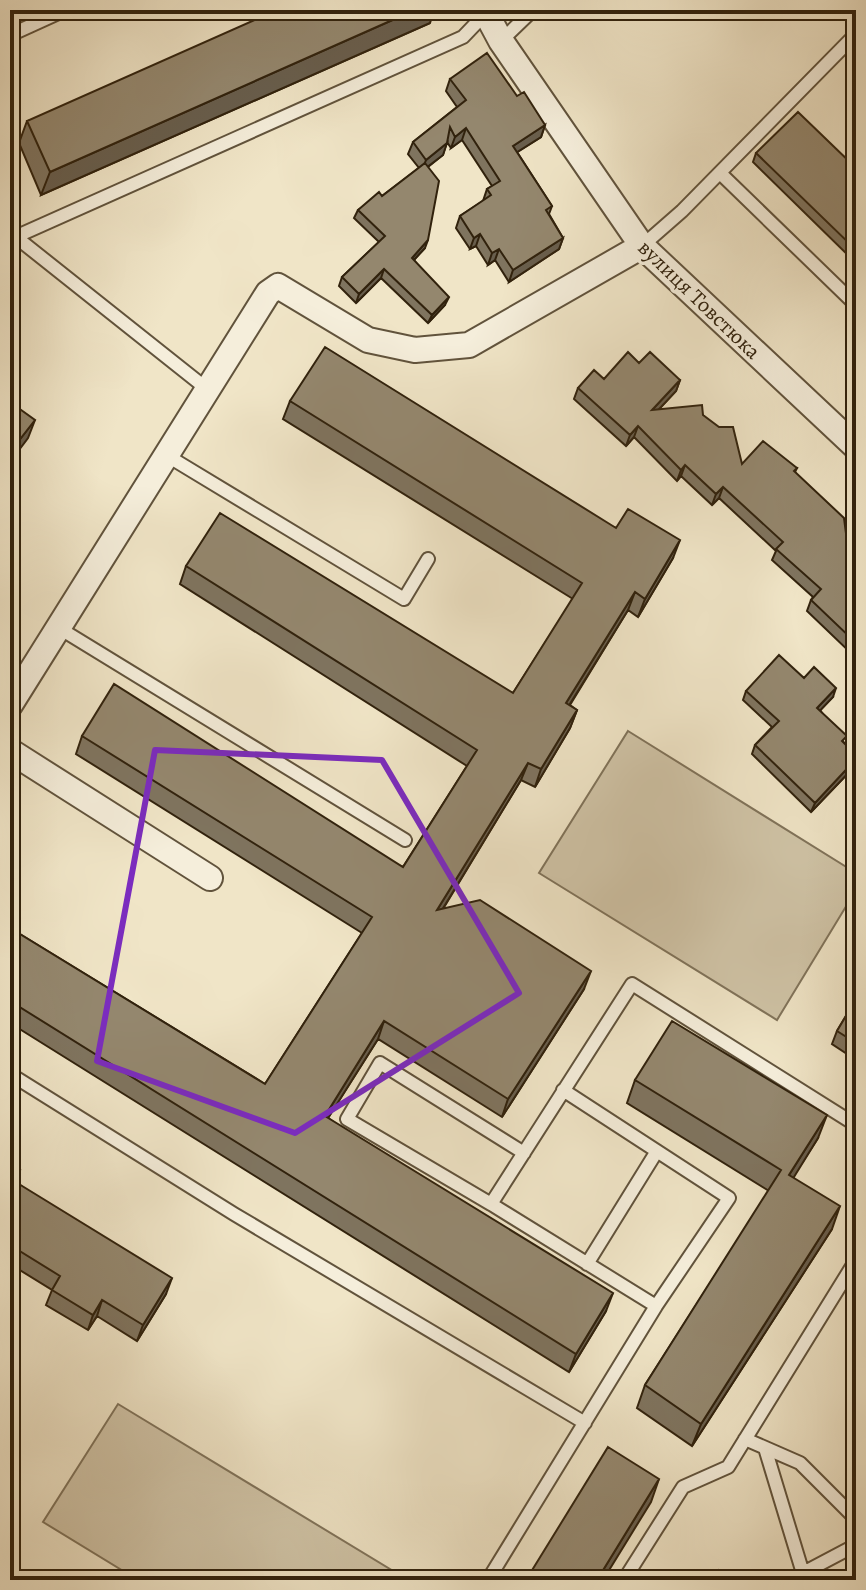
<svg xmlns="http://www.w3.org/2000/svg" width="866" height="1590" font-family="Alegreya,serif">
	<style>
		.garden { fill: #d0c4a7; stroke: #80735a; stroke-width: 2 }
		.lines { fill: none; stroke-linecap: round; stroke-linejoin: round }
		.lane-casing { stroke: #61533c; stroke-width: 16 }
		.street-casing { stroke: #61533c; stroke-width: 28 }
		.lane { stroke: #f5eedb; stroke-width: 12 }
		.street { stroke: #f5eedb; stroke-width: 24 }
		.wall { fill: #7f745f; stroke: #31220d; stroke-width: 2 }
		.shaded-wall { fill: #685e4d; stroke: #31220d; stroke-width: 2 }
		.building { fill: #94876e; stroke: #31220d; stroke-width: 2 }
		.marked { fill: none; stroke: #7b2cbf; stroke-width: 6; stroke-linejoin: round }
		.labels { text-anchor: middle; stroke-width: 7; stroke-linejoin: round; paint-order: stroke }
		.street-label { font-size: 22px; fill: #31220d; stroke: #f5eedb }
	</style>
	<rect width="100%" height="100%" fill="#f0e5c7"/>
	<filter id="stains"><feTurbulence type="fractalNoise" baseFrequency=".0025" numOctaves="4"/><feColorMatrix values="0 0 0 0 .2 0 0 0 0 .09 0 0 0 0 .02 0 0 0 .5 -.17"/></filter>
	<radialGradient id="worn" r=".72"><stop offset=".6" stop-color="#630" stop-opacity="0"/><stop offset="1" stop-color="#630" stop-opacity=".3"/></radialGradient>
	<path class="garden" d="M628,731L856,873V890L777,1020L539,873Z
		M118,1404L408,1580H138L43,1522Z"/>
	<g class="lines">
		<g class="lane-casing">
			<path id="lane" d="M10,35L65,10
				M501,41L533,10
				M720,173L856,305
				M12,234L207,389
				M15,237L463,37L486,13L485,10
				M642,246L682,211L856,34
				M166,455L404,599L428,559
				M59,628L405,840
				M10,1074L234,1214L585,1423
				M563,1090L729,1198L656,1306
				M491,1204L347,1119L380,1063L524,1153
				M587,1264L657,1151
				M745,1439L800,1463L856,1519
				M765,1448L805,1580
				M803,1573L856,1545
				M488,1580L656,1306L491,1204L632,984L856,1125
				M624,1580L683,1487L728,1467L856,1260"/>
		</g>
		<g class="street-casing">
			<path id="street" d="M488,10L486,13L501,41L642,246L856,447
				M10,705L268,293L278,286L368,340L415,350L469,345L642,246
				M10,751L210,878"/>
		</g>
		<use href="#lane" class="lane"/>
		<use href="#street" class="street"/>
	</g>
	<path class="wall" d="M430,23L41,195L19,143L27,121Z
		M450,79L517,96L545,125L541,137L517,152L552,206L549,214L563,238L559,249L509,282L495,260L488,265L476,246L470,249L456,228L460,216L483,201L487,189L492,186L462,140L451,148L447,142L443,155L428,167L425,248L414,260L445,305L428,323L381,278L356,303L339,286L342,277L379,242L354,218L358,210L382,196L419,168L408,154L413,142L457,107L446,91Z
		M756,153L856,168V263L753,162Z
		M639,363L680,380L676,391L659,409L703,415L742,464L797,468L795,472L853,587L856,584V658L807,611L811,600L813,597L772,560L776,551L719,498L712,505L681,476L677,481L634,437L626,446L574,399L578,388L604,379Z
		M290,401L616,528L673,558L638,617L628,610L570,705L577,710L570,728L535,787L521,780L443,909L584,989L502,1117L378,1039L328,1118L606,1311L569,1372L10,1023V928L265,1084L362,933L76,754L82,736L403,867L467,766L180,584L186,566L513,693L573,599L283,419Z
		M804,678L833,697L820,710L845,744L855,766L811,812L752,754L755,745L772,727L743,700L746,691Z
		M856,999V1060L832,1044L837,1031Z
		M635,1080L818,1138L793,1177L832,1229L692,1446L637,1408L645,1385L769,1191L627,1103Z
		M10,1164L20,1170L16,1182L166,1294L137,1341L97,1316L88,1330L46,1305L52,1290L10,1264Z"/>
	<path class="shaded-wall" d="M415,10H434L430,23L41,195L50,172Z
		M545,125L541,137L508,158L513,146Z
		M466,128L462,140L451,148L455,137Z
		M447,143L443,155L422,171L426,160Z
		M480,234L476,246L470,249L474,238Z
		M563,238L559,249L509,282L513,270Z
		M428,240L425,248L408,266L412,258Z
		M499,249L495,260L488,265L492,253Z
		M384,269L381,278L356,303L359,294Z
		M449,297L445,305L428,323L432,315Z
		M680,380L676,391L648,421L652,410Z
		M35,420L28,438L10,462V452Z
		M638,426L634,437L626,446L630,435Z
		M685,465L681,476L677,481L681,470Z
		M723,487L719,498L712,505L716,494Z
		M680,540L673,558L638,617L645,599Z
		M635,592L628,610L560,720L566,703Z
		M836,688L833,697L814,717L817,708Z
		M577,710L570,728L535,787L541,769Z
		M856,759L855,766L811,812L815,803Z
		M528,763L521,780L431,928L437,910Z
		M591,971L584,989L502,1117L508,1099Z
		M384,1021L378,1039L318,1134L325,1116Z
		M827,1115L818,1138L781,1198L789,1175Z
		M840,1206L832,1229L692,1446L701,1424Z
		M172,1278L166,1294L137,1341L143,1325Z
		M613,1293L606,1311L569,1372L576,1354Z
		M102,1300L97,1316L88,1330L93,1315Z
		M659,1479L651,1502L603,1580H597Z"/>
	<path class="building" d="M277,10H415L50,172L27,121Z
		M487,53L517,96L524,92L545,125L513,146L552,206L546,210L563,238L513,270L499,249L492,253L480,234L474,238L460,216L491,195L487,189L500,181L466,128L455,137L450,127L447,143L426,160L413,142L466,100L450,79Z
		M798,112L856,168V250L756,153Z
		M425,163L439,181L428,240L412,258L449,297L432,315L384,269L359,294L342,277L385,236L358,210L379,192L382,196Z
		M325,347L616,528L628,509L680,540L645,599L635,592L566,703L577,710L541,769L528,763L437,910L480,900L591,971L508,1099L384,1021L325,1116L613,1293L576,1354L10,1001V928L265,1084L372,917L82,736L114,684L403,867L477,750L186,566L220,513L513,693L582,583L290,401Z
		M628,352L639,363L650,352L680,380L652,410L702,405L703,415L719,427H733L742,464L763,441L797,468L794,471L844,518L853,587L856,584V643L811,600L821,589L776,549L783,542L723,487L716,494L685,465L681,470L638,426L630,435L578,388L594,370L604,379Z
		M10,402L35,420L10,452Z
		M779,655L804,678L814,667L836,688L817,708L847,736L842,741L856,755V759L815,803L755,745L779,721L746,691Z
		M856,999V1043L837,1031Z
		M672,1021L827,1115L789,1175L840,1206L701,1424L645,1385L781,1170L635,1080Z
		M10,1164L20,1170L14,1181L172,1278L143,1325L102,1300L93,1315L52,1290L60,1276L10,1245Z
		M608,1447L659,1479L597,1580H526Z
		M718,1570L725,1580H702Z"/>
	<path class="marked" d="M155,750L382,760L519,993L295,1133L97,1061Z"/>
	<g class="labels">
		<g class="street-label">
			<text transform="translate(700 299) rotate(44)" y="8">вулиця Товстюка</text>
		</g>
	</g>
	<rect width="866" height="1590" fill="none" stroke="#f0e5c7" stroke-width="40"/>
	<rect x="12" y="12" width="842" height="1566" fill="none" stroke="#31220d" stroke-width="4"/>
	<rect x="20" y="20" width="826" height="1550" fill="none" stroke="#31220d" stroke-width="2"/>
	<rect width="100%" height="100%" filter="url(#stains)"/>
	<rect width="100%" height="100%" fill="url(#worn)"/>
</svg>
